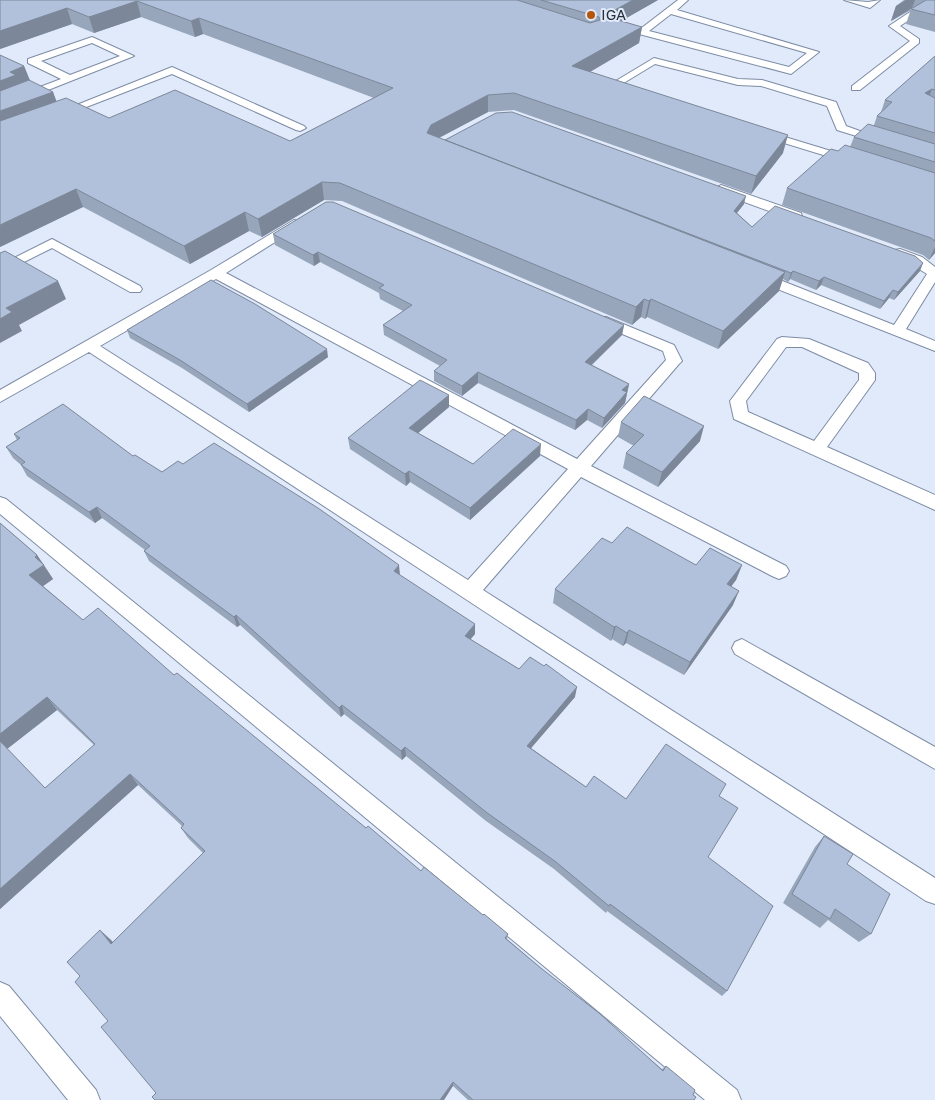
<svg xmlns="http://www.w3.org/2000/svg" width="935" height="1100" font-family="'Golos Text',sans-serif">
	<style>
		.lines { fill: none; stroke-linecap: round; stroke-linejoin: round }
		.service-casing { stroke: #7d8ca5; stroke-width: 2 }
		.service { fill: #fff; fill-rule: evenodd }
		.wall { fill: #98a6bc; fill-rule: evenodd }
		.shaded-wall { fill: #7c8799 }
		.building { fill: #b1c1db; stroke: #7c8799 }
		.poi-dot { fill: #b4550a; stroke: #e0eafa; stroke-width: 2 }
		.labels { text-anchor: middle; stroke-width: 4; stroke-linejoin: round; paint-order: stroke }
		.far-poi-label { font-size: 15px; fill: #292f39; stroke: #e0eafa; text-anchor: start }
	</style>
	<rect width="100%" height="100%" fill="#e0eafa"/>
	<g class="lines">
		<g class="service-casing">
			<path id="service" d="M678,0H688L677,10L819,52L791,74L639,34V30ZM671,14L807,53L789,67L649,31Z
				M844,0L868,2L880,0L870,8Z
				M913,10L921,12L900,26L919,39V43L860,90H852V86L910,41L889,26Z
				M92,37L134,56L0,109V102L61,79L28,63V59ZM92,43L120,56L70,75L41,61Z
				M654,58L738,79L762,80L836,102L846,126L888,141L882,144L837,130L827,106L761,86L738,85L655,64L622,84L635,89V93H627L609,85Z
				M172,67L304,126L306,128L300,131L296,130L172,74L63,116L59,117L54,114Z
				M762,130L854,158L856,160L854,162H846L758,135V131Z
				M721,185L801,213L802,216L796,220L791,219L717,192L715,189Z
				M294,220L299,221L300,224L299,227L226,273L577,459L666,360L663,351L596,323L594,320L596,317H606L674,345L682,361L679,364L591,466L786,566L789,571L786,576L779,579L772,576L581,477L483,590L935,878V904L926,901L89,352L0,402V390L211,270ZM216,279L568,469L468,580L100,346Z
				M52,239L140,286L142,289L140,292H130L52,248L0,274V265Z
				M900,249L922,257L935,267V282L906,329L935,341V351L752,279L750,276L757,272L762,273L894,325L927,274L893,253L895,250Z
				M782,337L809,339L868,363L875,373V380L827,447L935,495V510L734,419L730,401L777,339ZM786,347H802L859,373V380L814,441L748,412L746,401Z
				M0,497L6,499L737,1090L741,1100H705L0,514Z
				M742,639L935,747V769L735,654L732,648L735,642Z
				M0,982L9,986L96,1090L100,1100H68L0,1016Z"/>
		</g>
		<use href="#service" class="service"/>
	</g>
	<path class="wall" d="M0,0H658L621,21L642,27L639,43L590,72L783,153L751,194L514,110L488,112L439,138L445,140L744,204L737,213L752,227L920,271L894,300L889,298L880,309L821,285L816,290L790,279L788,282L783,279L779,291L718,349L647,317L645,319L641,317L632,325L342,201L324,200L262,237L249,231L190,264L83,207L0,247L24,66L30,81L53,92L56,101L109,118L290,141L374,98L203,34L195,37L141,17L94,33L72,24L0,49Z
		M904,0H935V32L906,24L911,9H913L891,21L896,6Z
		M935,56V253L929,260L923,255L782,205L787,188L838,151L850,147L854,137L874,125L877,116L881,112L885,100Z
		M273,234L624,325L622,335L592,365L629,384L625,403L602,428L587,420L575,430L478,383L462,396L434,381V371L440,366L384,335L383,325L403,311L380,299L379,293L320,262L314,266L275,245Z
		M127,330L328,357L249,412L182,368L130,338Z
		M449,395V407L418,433L473,464L540,456L470,520L410,482L406,486L350,449L348,438Z
		M621,422L700,441L658,487L623,468L626,453L634,446L618,437Z
		M14,434L133,456L162,472L183,464L400,575L475,634L470,639L519,669L575,697L531,748L586,787L626,799L719,796L708,857L727,991L722,996L607,911L606,913L554,869L486,821L406,756L402,760L344,714L341,717L240,625L237,627L149,561L144,551L145,550L102,518L95,523L27,476L21,465L13,458L6,447L17,440Z
		M0,523L37,555L44,565L53,579L43,586L83,620L174,675L366,828L421,871L508,934L507,939L542,969L662,1069L666,1066L693,1095L694,1100H468L453,1086L156,1093L108,1021L110,939L113,942L203,853L188,838L181,828L182,826L138,785L0,909ZM57,710L94,745L45,788L7,749Z
		M612,543L696,565H742L736,580L731,586L733,605L684,675L626,643L623,646L612,639L611,641L553,603L555,589Z
		M824,836L847,864L871,934L859,942L828,920L820,928L783,903L815,847Z"/>
	<path class="shaded-wall" d="M633,0H658L602,32L604,16Z
		M906,0H915L912,8L891,21L896,6Z
		M137,1L141,17L94,33L89,17Z
		M67,8L72,24L0,49V31Z
		M199,18L203,34L195,37L191,21Z
		M642,27L639,43L571,83L572,66Z
		M24,66L31,83L0,100V81L10,72Z
		M932,89L926,105L925,93Z
		M53,92L59,108L0,131V111Z
		M488,95V112L431,142L427,133L431,125Z
		M788,135L783,153L751,194L756,176Z
		M322,182L324,200L262,237L258,219Z
		M76,189L83,207L0,247V225Z
		M746,196L744,204L732,219L734,211Z
		M245,212L249,231L190,264L184,246Z
		M935,247V253L929,260Z
		M318,252L320,262L314,266L313,255Z
		M923,263L920,271L894,300L898,292Z
		M793,271L790,279L788,282L791,273Z
		M785,272L779,291L718,349L723,331Z
		M824,277L821,285L816,290L819,281Z
		M58,281L66,299L19,325L22,331L0,343V319L6,308Z
		M893,290L889,298L880,309L884,301Z
		M644,299L641,317L632,325L636,307Z
		M651,299L647,317L645,319L649,301Z
		M624,325L622,335L584,372L585,362Z
		M327,349L328,357L249,412L247,404Z
		M478,372V383L462,396V386Z
		M629,384L625,403L602,428L604,418L622,390Z
		M449,395V407L410,440L409,428Z
		M588,409L587,420L575,430L576,420Z
		M704,426L700,441L658,487L662,472Z
		M541,444L540,456L470,520V508Z
		M409,471L410,482L406,486L405,474Z
		M97,507L102,518L95,523L89,512Z
		M37,555L53,579L39,589L29,575L35,557Z
		M399,565L400,575L395,582L394,571Z
		M742,565L736,580L722,599L727,584Z
		M739,591L733,605L684,675L690,662Z
		M236,615L240,625L237,627L234,617Z
		M475,624V634L465,646V636Z
		M616,626L612,639L611,641L614,627Z
		M629,630L626,643L623,646L627,633Z
		M577,687L575,697L526,754L527,746Z
		M47,697L57,710L7,749L0,741V734Z
		M342,705L344,714L341,717L339,708Z
		M405,747L406,756L402,760L401,751Z
		M130,774L138,785L0,909V889Z
		M100,930L110,939L121,952L111,944Z
		M453,1082V1086L444,1100H440Z"/>
	<path class="building" d="M0,0H517L590,23L600,20L599,17L541,0H633L604,16L642,27L572,66L788,135L756,176L514,93L488,95L431,125L427,133L785,272L723,331L651,299L649,301L644,299L636,307L340,183L322,182L258,219L245,212L184,246L76,189L0,225V121L66,98L109,118L175,90L290,141L393,88L199,18L191,21L137,1L89,17L67,8L0,31Z
		M926,0H935V15L911,9Z
		M0,55L24,66L10,72L16,75L0,81Z
		M935,56V90L932,89L925,93L935,98V133L877,116L892,102L885,100Z
		M29,80L53,92L0,111V91Z
		M512,112L746,196L734,211L752,227L775,206L892,248L915,256L923,263L898,292L893,290L884,301L824,277L819,281L793,271L791,273L445,140L496,113Z
		M868,124L935,144V162L854,137Z
		M845,145L935,173V241L931,238L787,188L831,149L838,151Z
		M326,202H333L624,325L585,362L629,384L622,390L627,392L604,418L588,409L576,420L478,372L462,386L434,371L447,360L383,325L412,305L379,288L384,285L318,252L313,255L273,234Z
		M5,251L58,281L6,308L12,312L0,319V253Z
		M211,280L255,304L327,349L247,404L180,360L127,330Z
		M420,380L449,395L409,428L473,464L513,429L541,444L470,508L409,471L405,474L348,438Z
		M644,396L704,426L662,472L626,453L644,435L621,422Z
		M63,404L133,456L135,455L162,472L178,461L183,464L214,443L318,508L399,565L394,571L475,624L465,636L519,669L530,657L544,666L546,664L577,687L527,746L586,787L594,776L626,799L666,744L726,784L719,796L738,808L708,857L773,906L727,991L610,904L609,906L556,862L486,812L405,747L401,751L342,705L339,708L236,615L234,617L144,551L150,546L97,507L89,512L21,465L25,462L6,447L20,438L14,434Z
		M0,523L37,555L35,557L44,565L29,575L83,620L98,608L174,675L177,673L366,828L368,826L421,871L424,867L483,915L484,914L508,934L505,938L542,969L599,1013L663,1071L666,1066L695,1090L693,1095L696,1097L694,1100H473L453,1082L440,1100H155L152,1097L156,1093L101,1027L108,1021L75,982L80,976L67,962L100,930L111,944L205,851L181,828L184,824L130,774L0,889V741L45,788L95,744L47,697L0,734Z
		M627,527L696,565L710,548L742,565L727,584L739,591L690,662L629,630L627,633L616,626L614,627L555,589L602,538L612,543Z
		M824,836L853,854L847,864L890,894L871,934L835,909L830,919L792,894Z"/>
	<circle class="poi-dot" cx="591" cy="15" r="5"/>
	<g class="labels">
		<g class="far-poi-label">
			<text x="601" y="20">IGA</text>
		</g>
	</g>
</svg>
